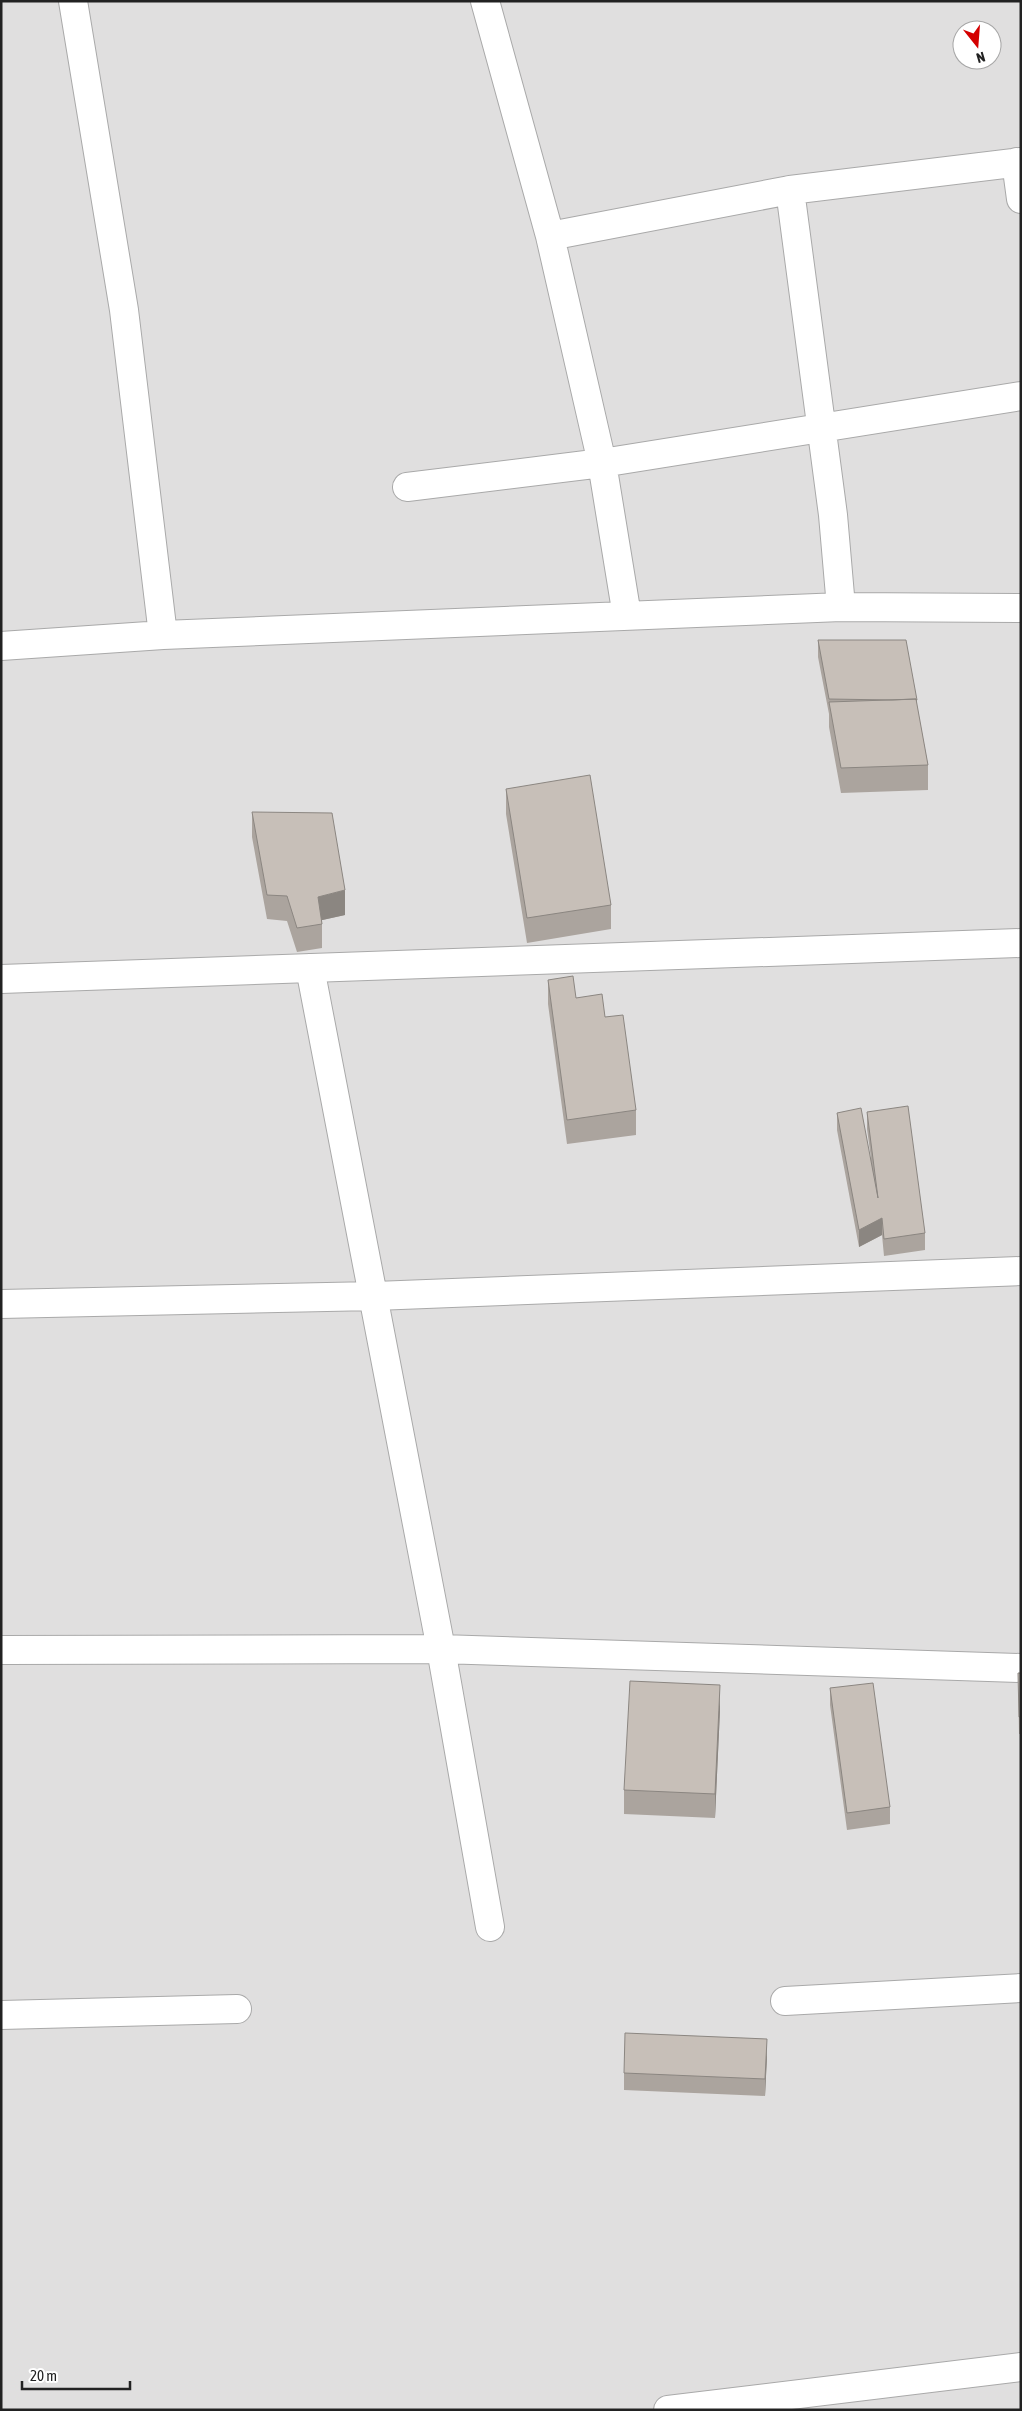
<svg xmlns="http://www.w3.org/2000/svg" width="1022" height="2411" font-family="'Asap Condensed',sans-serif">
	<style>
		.residential { fill: #e0dfdf; fill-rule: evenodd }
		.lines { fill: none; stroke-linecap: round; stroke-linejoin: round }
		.minor-casing { stroke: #a9a9a9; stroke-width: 30 }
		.minor { stroke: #fff; stroke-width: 28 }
		.wall { fill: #aba49e }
		.shaded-wall { fill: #8b8681 }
		.building { fill: #c7bfb8; stroke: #8b8681 }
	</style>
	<rect width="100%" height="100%" fill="#f2efe9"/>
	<path class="residential" d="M1,1H1021V2410H1ZM962,30H992V60H962Z"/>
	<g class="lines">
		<g class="minor-casing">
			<path id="minor" d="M73,1L124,310L163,635
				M485,1L550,236L602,463L627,616
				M1016,162L1021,199
				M790,190L833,515L841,607
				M550,236L790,190L1021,162
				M407,487L602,463L1021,396
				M1,646L163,635L841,607L1021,608
				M310,968L441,1649L490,1927
				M1,979L1021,943
				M1,1304L375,1296L1021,1271
				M1,1650L441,1649L1021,1668
				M785,2001L1021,1988
				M1,2015L237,2009
				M668,2410L1021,2367"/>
		</g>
		<use href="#minor" class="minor"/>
	</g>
	<path class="wall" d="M818,640L917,700V706L928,765V790L841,793L829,727V714L818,657Z
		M506,789L611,905V929L527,943L506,814Z
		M252,812L345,915L322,920V948L297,952L287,921L267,919L252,837Z
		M548,980L605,1017L636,1110V1135L567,1144L548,1004Z
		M867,1112L925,1233V1250L884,1256L882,1235L859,1247L837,1130V1113L871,1158L867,1129Z
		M1018,1673H1021V1734H1019Z
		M830,1688L890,1807V1824L847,1830L830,1705Z
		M720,1710L715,1818L624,1814V1790Z
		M767,2056L765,2096L624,2090V2073Z"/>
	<path class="shaded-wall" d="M345,890V915L318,921V897Z
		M882,1218V1235L859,1247V1230Z
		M720,1685V1710L715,1818V1794Z
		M767,2039V2056L765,2096V2079Z"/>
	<path class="building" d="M818,640H906L917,700H916V699L892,700L829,699Z
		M916,699L928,765L841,768L829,702Z
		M590,775L611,905L527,918L506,789Z
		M252,812L332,813L345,890L318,897L322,924L297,928L287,896L267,895Z
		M573,976L576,998L602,994L605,1017L623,1015L636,1110L567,1120L548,980Z
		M908,1106L925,1233L884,1239L882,1218L859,1230L837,1113L861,1108L878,1198L867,1112Z
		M1018,1673H1021V1717H1019Z
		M630,1681L720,1685L715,1794L624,1790Z
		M873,1683L890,1807L847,1813L830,1688Z
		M625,2033L767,2039L765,2079L624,2073Z"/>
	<rect width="1022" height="2411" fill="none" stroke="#222222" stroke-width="5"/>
	<g transform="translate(977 45) rotate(163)"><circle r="24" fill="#ffffff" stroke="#a7a7a7"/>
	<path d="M0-4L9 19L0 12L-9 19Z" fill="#d40000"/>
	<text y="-8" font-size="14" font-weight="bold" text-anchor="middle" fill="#222222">N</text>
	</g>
	<path d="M22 2381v8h108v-8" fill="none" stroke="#222222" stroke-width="2.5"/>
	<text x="30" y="2381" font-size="15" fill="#222222" stroke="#ffffff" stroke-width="4" paint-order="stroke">20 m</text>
</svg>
